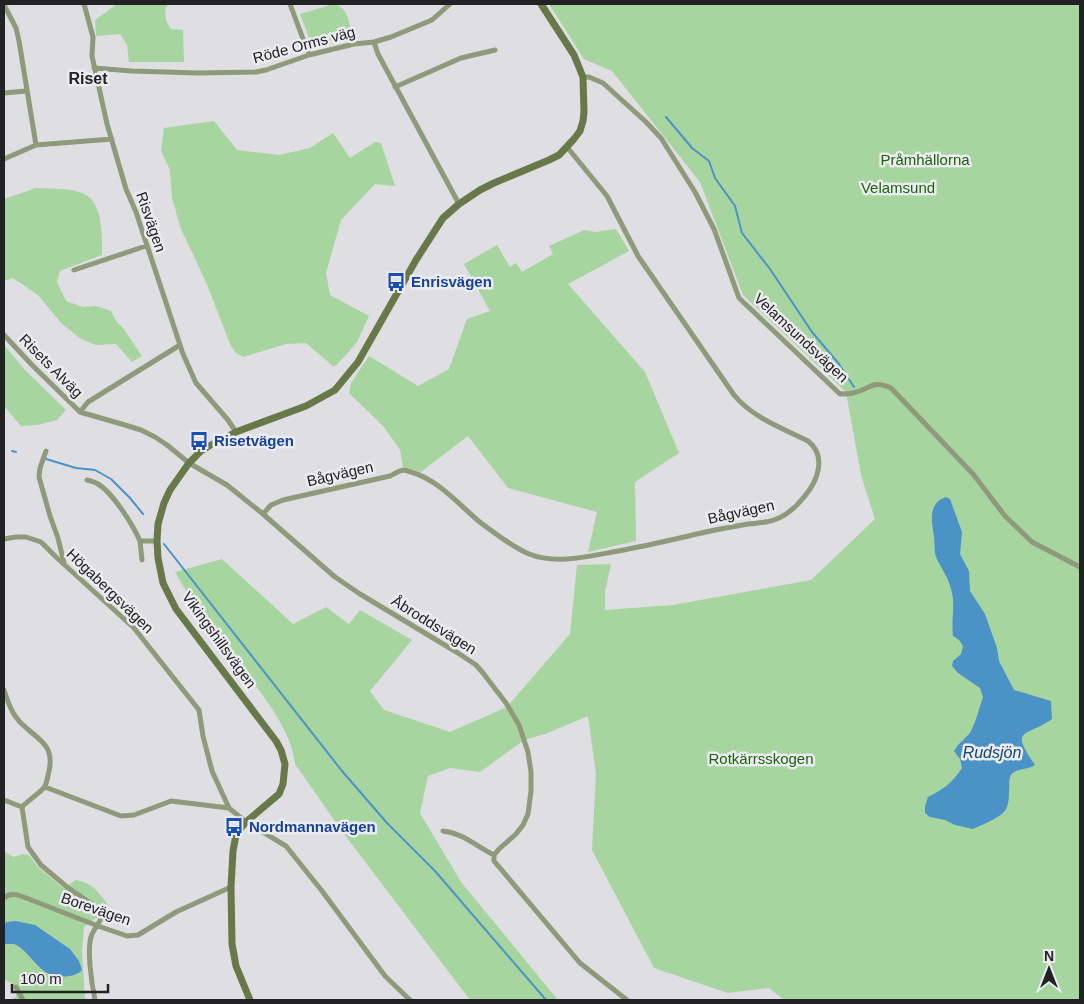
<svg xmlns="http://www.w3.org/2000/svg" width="1084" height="1004" font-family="Helvetica,sans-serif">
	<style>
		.green { fill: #a7d59f }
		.water { fill: #4b93c6 }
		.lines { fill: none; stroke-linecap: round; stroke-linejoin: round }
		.stream { stroke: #4b93c6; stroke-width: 2 }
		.street { stroke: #8e9a7a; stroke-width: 5 }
		.secondary { stroke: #677849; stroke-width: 7 }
		.labels { text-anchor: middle; stroke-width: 5; stroke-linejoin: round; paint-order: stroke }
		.street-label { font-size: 15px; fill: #222224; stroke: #ebebf0 }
		.park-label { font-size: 15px; fill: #1c630d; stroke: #ebebf0 }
		.transit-label { font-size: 15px; font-weight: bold; fill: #164399; stroke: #ebebf0; text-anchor: start }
		.neighbourhood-label { font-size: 16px; font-weight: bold; fill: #222224; stroke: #ebebf0 }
		.water-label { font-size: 16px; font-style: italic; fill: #10486b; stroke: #ebebf0 }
	</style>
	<rect width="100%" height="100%" fill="#dedee3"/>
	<path class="green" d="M117,4H169L165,9L166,21L171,29L183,30L184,62H129L127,45L120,34L96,36L95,20Z
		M334,4C348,7 349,23 352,35L317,44L310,40L300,14Z
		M549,4H1080V1000H784L769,988L728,993L654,968L592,850L596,774L588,716L545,734L524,740L480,772L450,768L428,776L420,813L461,882L558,1000H470L344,834L295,764C292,728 256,686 234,658C214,630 192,602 175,572L222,559L293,624L326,607L349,624L360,610L412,640L370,691L384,710L450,732L507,707L570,634L577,565L611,564L605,592V610L673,605L811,580L875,519L861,475L846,392L743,295L700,182L612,71L584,59Z
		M214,121L237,150L279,155L310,148L333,133L350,158L375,142L381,143L395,186L375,184L341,220L326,273L330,295L369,316L357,342L346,355L334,367L306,343L286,344L243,357L236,353L230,344L206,282L181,229L172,198L170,170L161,151L164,128Z
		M36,188C50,189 79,187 90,198C103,211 102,238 102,255L60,271L57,282L66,301L83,307L96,306L111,311L116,321L123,328L142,356L132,362L116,344L96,345L81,339L62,324L38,295L13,278L4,281V199Z
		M616,229L629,251L568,284L645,372L679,453L635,482L636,541L588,552L597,512L508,488L468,436L421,472L403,467L400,450L384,427L349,393L351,383L369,356L418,386L449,369L467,319L490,311L464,264L497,245L510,267L516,263L522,272L553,254L549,246L584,230L595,232Z
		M4,345L25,370L66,410L57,420L37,425L21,426L4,406Z
		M4,851L13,857L23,854L29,855L38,867L63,888L76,880C93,883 99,893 109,906L104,914L93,920L84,927L82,952L85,1000H12L16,996L17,987L4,979V894L6,888L4,887Z"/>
	<path class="water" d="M946,497L950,499L962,532L960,554L969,571L970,591L985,614L997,648L999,661L1014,690L1051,701L1052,719C1025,738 1009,727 1035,765C1028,770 1016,768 1011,775C1008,780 1010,785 1009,790C1009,796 1009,804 1006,809C1002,817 982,825 973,829L955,825L945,820L930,817L925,813V806L928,797C944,789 952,783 962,768L960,759L954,751L958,745L970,733L975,722L983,697L980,688L958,673L952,666L953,661L961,654L963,646L959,640L953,636C951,621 955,607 952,593C950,580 941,568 936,557C934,551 935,544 934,537C932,523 927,503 946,497Z
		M16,921L35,925L70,949L79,961L82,970C74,979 53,978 44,971C35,965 25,948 14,944C11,944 8,944 5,944L4,942V925L6,922Z"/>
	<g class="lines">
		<path class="stream" d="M666,117L692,148L709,161L715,178L735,206L742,233L770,269L812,332L839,364L854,387
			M12,451L16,452
			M46,459L76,468L95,470L111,479L130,498L143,514
			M164,544L342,771L387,823L435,871L546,1000"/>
		<path class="street" d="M84,4L93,37L92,56L107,124L126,189L136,212L183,354L196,383L228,420L236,432
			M290,4L309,55
			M4,5L16,28L19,41L36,145
			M374,42L378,54L459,204
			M94,68L132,71L198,73L256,72L266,70L309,55L354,44L374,42L391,37L432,20L450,4
			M583,77H589L603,83L646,122L661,138L695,192L714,229L739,298L840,394C844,394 849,394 853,393C871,390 870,379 891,388L973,474L1005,516L1032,542L1080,567
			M395,87L461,58L495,50
			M4,93L26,91
			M4,159L36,145L112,139
			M74,270L146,246
			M4,335L32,365L80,412L125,425L141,430L155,437L167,445L189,463L227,485L263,514L335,577L360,594L458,653L476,665L483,673L506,703L519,725L528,752L531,772V791L528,814L523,825L516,834L499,849L494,855V861L580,963L627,1000
			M80,412L88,402L180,345
			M46,451L40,468L39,477L50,516L58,538L64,563
			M87,480C91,481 95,482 98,484C113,493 133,525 140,541
			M263,514L271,505L283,500L390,476C394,474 400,470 404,470C404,470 411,472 411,472C439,480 459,505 481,523C496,534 512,547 529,554C556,565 590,556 618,551C651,545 683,537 715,530C726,528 737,526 748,524C757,523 766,523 774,520C786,516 796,507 804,497C818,481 827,456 808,441C782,428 753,418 734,395L638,256L607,196L567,147
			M4,539L16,537H26L41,542L56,557L134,628L199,710L203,736L212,771L229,808L246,822L286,846L322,891L385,976L410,1000
			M142,560L140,541H157
			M4,690C8,702 12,715 22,724C37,739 55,744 49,771C48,775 47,782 45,786C43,791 27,801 22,807L28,847L41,865L67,887L99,909L102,917C99,923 95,928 92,934C86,948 92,985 95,1000
			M45,787L121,816L134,815L171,801L229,808
			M4,800L22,807
			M443,831C463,833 477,847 494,855
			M4,898C9,893 15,894 21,896L98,926L127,936L138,935L176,912L231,887
			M16,987L23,1000"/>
		<path class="secondary" d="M250,1000L236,966L232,944L231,887L233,851L236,835L241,828L246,822L279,794L283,784L285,764L281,750L276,741L176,609L163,583L158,558L157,541L158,524L164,503L170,490L189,463L201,451L209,446L236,432L306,406L326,395L335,390L358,362L416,260L443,218L459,204L480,190L494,183L549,160L559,155L574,139L580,131L583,121L584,112L583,77L574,55L541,4"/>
	</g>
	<defs>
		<g id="bus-bare" transform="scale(1.5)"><path d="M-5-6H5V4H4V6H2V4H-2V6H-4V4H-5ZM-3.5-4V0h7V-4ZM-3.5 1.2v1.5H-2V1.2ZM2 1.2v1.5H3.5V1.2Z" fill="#1a4fb4" stroke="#ebebf0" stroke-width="2.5" paint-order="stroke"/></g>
	</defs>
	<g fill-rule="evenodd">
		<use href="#bus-bare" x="396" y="282"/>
		<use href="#bus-bare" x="199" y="441"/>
		<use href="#bus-bare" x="234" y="827"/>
	</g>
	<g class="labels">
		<g class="street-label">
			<text transform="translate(304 45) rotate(-15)" y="5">Röde Orms väg</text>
			<text transform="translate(151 222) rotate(71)" y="5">Risvägen</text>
			<text transform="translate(801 338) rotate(43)" y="5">Velamsundsvägen</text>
			<text transform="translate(51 366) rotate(45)" y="5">Risets Alväg</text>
			<text transform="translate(340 474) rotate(-13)" y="5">Bågvägen</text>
			<text transform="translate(741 512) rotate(-12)" y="5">Bågvägen</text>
			<text transform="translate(110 591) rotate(44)" y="5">Högabergsvägen</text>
			<text transform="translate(434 625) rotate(32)" y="5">Åbroddsvägen</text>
			<text transform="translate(219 640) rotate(54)" y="5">Vikingshillsvägen</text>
			<text transform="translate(96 909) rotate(19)" y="5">Borevägen</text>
		</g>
		<g class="park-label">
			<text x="925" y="165">Pråmhällorna</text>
			<text x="898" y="193">Velamsund</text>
			<text x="761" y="764">Rotkärrsskogen</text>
		</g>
		<g class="transit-label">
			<text x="411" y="287">Enrisvägen</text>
			<text x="214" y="446">Risetvägen</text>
			<text x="249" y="832">Nordmannavägen</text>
		</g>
		<g class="neighbourhood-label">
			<text x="88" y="84">Riset</text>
		</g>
		<g class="water-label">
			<text x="992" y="758">Rudsjön</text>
		</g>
	</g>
	<rect width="1084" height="1004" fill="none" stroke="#222224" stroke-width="10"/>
	<g transform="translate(1049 969)" stroke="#ebebf0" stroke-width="4" paint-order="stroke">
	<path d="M0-4L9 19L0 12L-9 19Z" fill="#222224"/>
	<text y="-8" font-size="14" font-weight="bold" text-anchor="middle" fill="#222224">N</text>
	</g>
	<path d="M12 984v8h96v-8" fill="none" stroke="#222224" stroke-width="2.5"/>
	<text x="20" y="984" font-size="15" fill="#222224" stroke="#ebebf0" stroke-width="4" paint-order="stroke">100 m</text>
</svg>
